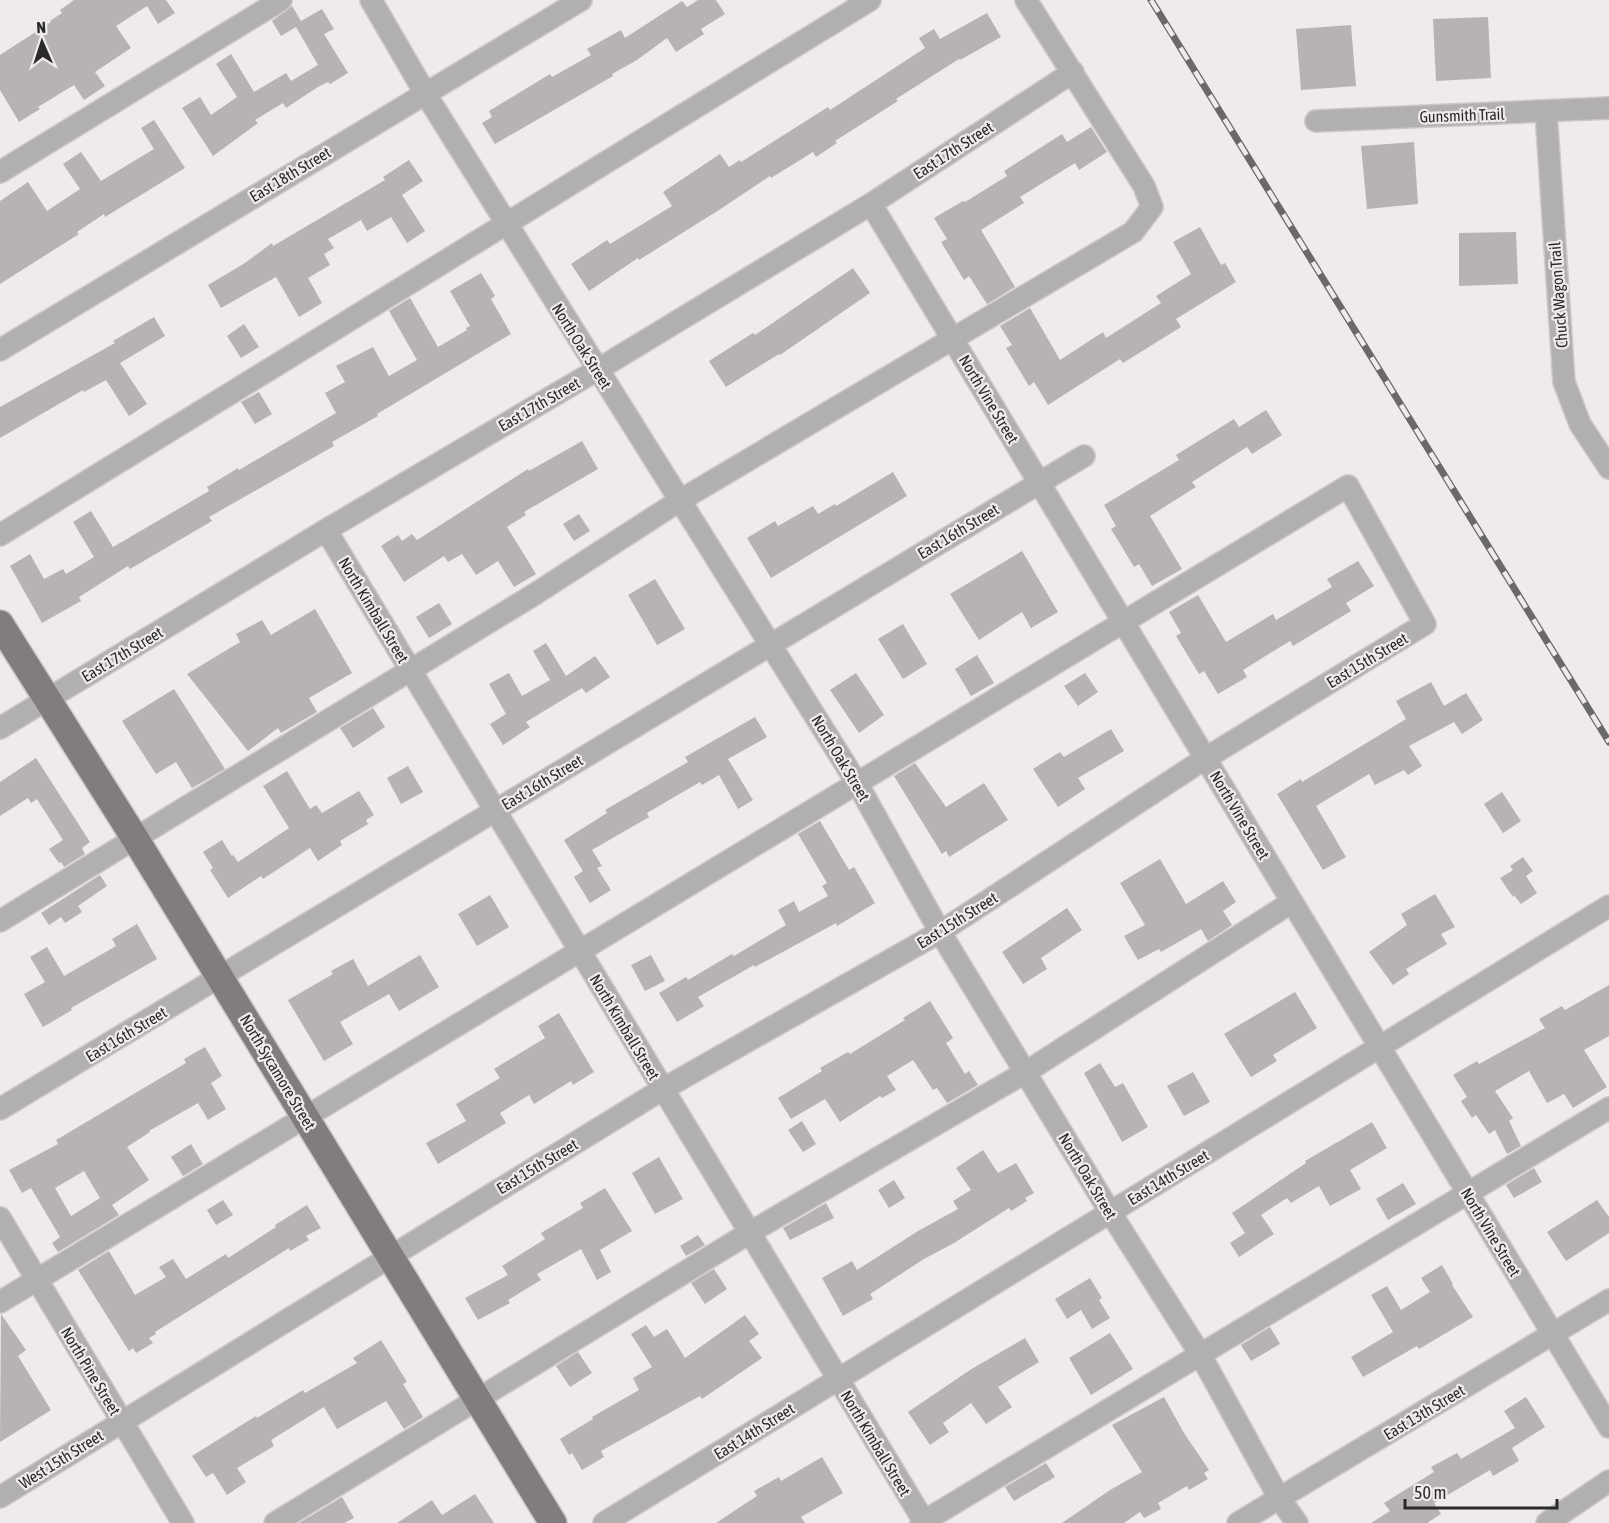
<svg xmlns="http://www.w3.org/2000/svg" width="1609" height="1523" font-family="'Asap Condensed',sans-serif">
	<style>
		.building { fill: #b8b2b5; fill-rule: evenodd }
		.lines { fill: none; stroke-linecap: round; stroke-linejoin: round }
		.minor-casing { stroke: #cbc7cb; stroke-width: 24 }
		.major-casing { stroke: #cbc7cb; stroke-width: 30 }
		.minor { stroke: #b2afaf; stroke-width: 21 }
		.major { stroke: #817c7d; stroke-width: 27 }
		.rail-casing { stroke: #6a686a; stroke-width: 7 }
		.rail { stroke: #eeeaee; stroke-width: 4.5; stroke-dasharray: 14; stroke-linecap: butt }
		.labels { text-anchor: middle; stroke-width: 4.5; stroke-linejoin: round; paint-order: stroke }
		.street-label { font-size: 16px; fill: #2b2a2b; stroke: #eeeaee }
	</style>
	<rect width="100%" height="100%" fill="#eeeaee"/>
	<path class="building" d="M74,0H166L175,13L158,24L147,6L116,26L131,48L95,72L105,86L84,100L74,85L38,107L40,109L19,122L0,90V55L51,22L50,21L62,13L60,10Z
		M698,0H716L725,14L701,29L704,34L676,52L667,38L637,60L612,74L613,76L495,144L482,123L492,117L489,111L550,74L552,77L591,55L587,49L621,30L625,38L682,1L687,7Z
		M292,6L301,21L322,9L334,29L324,34L348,73L330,84L328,82L318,87L286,108L283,103L255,120L258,123L213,156L182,108L200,97L211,115L237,97L216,64L231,54L254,92L286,73L291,81L318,65L296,27L281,36L272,21Z
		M987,13L1001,37L960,60L959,59L896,99L898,101L835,141L837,143L816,157L813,152L771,178L770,176L719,210L639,260L638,258L589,291L571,264L607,240L610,244L672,206L663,192L720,154L729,167L740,160L741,162L828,107L830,110L925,48L919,38L934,29L940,39Z
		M1488,17L1491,78L1436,81L1433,19Z
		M1351,25L1356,86L1301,90L1296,29Z
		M154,120L185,168L105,217L104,214L77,232L79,234L0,284V201L28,182L47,211L80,189L63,164L81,152L101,181L154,149L141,128Z
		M1091,127L1107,152L1079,170L1075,163L1020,197L1024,203L981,230L1015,287L987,304L969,276L964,280L941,242L947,239L934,218L963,201L965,202L1007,176L1004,171L1062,134L1067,142Z
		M1414,142L1418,204L1367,209L1361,146Z
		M409,160L423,181L402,195L425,231L407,243L391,217L367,231L361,220L328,239L334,248L324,254L330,265L308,278L322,303L299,317L276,277L221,308L208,285L245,263L272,243L273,246L385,180L383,177Z
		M1200,227L1221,265L1225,263L1236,282L1176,319L1181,327L1123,363L1120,359L1048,405L1034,382L1029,386L1006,348L1012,345L1000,326L1030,308L1060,360L1103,332L1106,338L1161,303L1156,296L1191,274L1173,242Z
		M1516,232L1518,284L1459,286V233Z
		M853,268L870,293L780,355L779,354L726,387L709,361L753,333L755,335Z
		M481,273L495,296L491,299L511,334L377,414L378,416L332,442L334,446L209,517L212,521L130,569L128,566L79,597L81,601L42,623L10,566L30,554L44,579L63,569L66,574L94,557L73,522L91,511L113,547L209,491L207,487L238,468L239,470L336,413L325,393L345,382L336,366L373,347L389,376L417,360L389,311L410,298L438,347L467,330L466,328L470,326L450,291Z
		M154,317L165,336L120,363L147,404L129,416L106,380L84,392L83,390L0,438V407L115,343L113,341Z
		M244,324L259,347L241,358L227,336Z
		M259,392L272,414L255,424L241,402Z
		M1266,410L1282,435L1252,454L1247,447L1192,482L1196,487L1150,516L1182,569L1152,586L1139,564L1134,567L1111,529L1116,526L1104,505L1179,460L1176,455L1234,419L1239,427Z
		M582,441L598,469L524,512L526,515L507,527L536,574L514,587L498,561L476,575L462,554L448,562L444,556L404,582L381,546L398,535L402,541L412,534L417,540L528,469L529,471Z
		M893,472L907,496L771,578L747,538L775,521L778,526L813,506L818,514L835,504L836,506Z
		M579,514L590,531L574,541L563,524Z
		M1022,551L1058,612L1031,628L1022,612L979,640L950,594Z
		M1358,561L1374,586L1346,603L1351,611L1293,646L1290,641L1243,670L1247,677L1218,694L1204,671L1199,674L1176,636L1181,633L1169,612L1198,595L1226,642L1273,614L1276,620L1332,587L1327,579Z
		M655,579L685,629L657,645L628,595Z
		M439,603L452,624L429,638L416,617Z
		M315,609L352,673L309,698L317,712L281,733L278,728L248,751L187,674L240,642L236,634L262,620L271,635Z
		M903,624L927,664L903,679L878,639Z
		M546,643L566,676L595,656L610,677L586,693L582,688L526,722L530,727L503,745L490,724L506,714L489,684L509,673L522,696L550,680L533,651Z
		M977,655L994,683L971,696L955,669Z
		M856,673L884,715L859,733L830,690Z
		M1085,673L1098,692L1078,706L1064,686Z
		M1431,682L1444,706L1466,693L1483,720L1462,734L1454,722L1409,746L1422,766L1408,775L1404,770L1375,785L1369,774L1316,806L1346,857L1323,870L1277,794L1301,779L1302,782L1406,719L1396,701Z
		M174,689L225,769L192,788L176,762L156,774L122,721Z
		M373,708L385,727L353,748L340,728Z
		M755,717L767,737L728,759L753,800L738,809L719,775L702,785L700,782L647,813L649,817L592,850L602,866L597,868L611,890L590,903L574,877L583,871L564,840L607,813L605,810L688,762L685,757Z
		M1111,729L1124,751L1078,778L1085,789L1058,807L1033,769L1060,752L1064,757Z
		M36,758L90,842L82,848L85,854L64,867L61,862L59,863L49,849L63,840L37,799L31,803L28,798L0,816V782Z
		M915,763L946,807L984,783L1008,820L949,857L946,851L942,854L894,776Z
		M408,766L423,792L401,804L387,778Z
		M287,771L310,809L316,805L322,813L359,791L374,815L366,820L368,824L340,841L342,845L318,861L310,848L263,879L261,876L228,898L210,870L213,868L203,852L222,840L232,856L233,855L238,862L289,828L263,786Z
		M1502,792L1521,821L1503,833L1484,804Z
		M820,821L849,870L854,867L875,903L837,926L836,923L755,967L754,965L698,997L704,1006L677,1022L659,993L686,977L688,980L732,954L734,956L786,925L778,910L794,901L799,912L828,896L822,886L827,883L798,834Z
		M1523,857L1533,871L1526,876L1537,893L1521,904L1514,895L1513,897L1500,878L1513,870L1510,866Z
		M1160,859L1186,904L1223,881L1236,902L1223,911L1232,925L1208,941L1201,929L1161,952L1159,949L1138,960L1124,936L1145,925L1120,883Z
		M100,875L107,886L78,906L82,912L65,923L61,917L49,925L41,913Z
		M1435,894L1455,927L1441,934L1447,944L1406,969L1409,974L1393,985L1369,952L1407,925L1401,914Z
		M490,895L509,927L477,946L458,914Z
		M1067,908L1082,930L1041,958L1047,969L1023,984L1002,952Z
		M137,924L157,959L71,1008L72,1010L43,1027L24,994L45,982L30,957L47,947L64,976L116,946L112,939Z
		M420,955L439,987L399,1011L389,994L340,1022L353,1044L324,1061L288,1000L333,974L331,971L353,959L368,986Z
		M651,955L665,981L645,991L631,965Z
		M1609,985V1036L1584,1050L1607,1087L1573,1108L1564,1094L1547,1103L1529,1071L1495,1091L1513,1118L1509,1121L1521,1146L1507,1154L1495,1130L1489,1134L1476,1115L1472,1118L1461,1101L1467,1097L1453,1075L1477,1061L1479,1064L1545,1028L1539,1019L1562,1006L1565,1010Z
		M1295,992L1317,1028L1273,1055L1277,1061L1251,1077L1224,1034Z
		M930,1001L953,1038L946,1043L965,1074L969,1071L978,1085L947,1103L937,1088L933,1090L913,1060L887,1076L896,1090L882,1098L880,1096L840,1122L825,1099L791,1119L778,1098L822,1071L820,1068L848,1052L850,1054L905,1020L903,1018Z
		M559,1013L594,1072L573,1085L571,1081L534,1104L529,1095L500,1113L506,1123L438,1164L426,1143L466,1121L456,1104L500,1078L494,1069L545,1038L538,1026Z
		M205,1047L222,1076L211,1083L226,1109L208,1120L198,1103L149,1131L150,1132L127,1147L149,1180L112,1205L119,1215L58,1252L52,1243L60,1237L31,1188L22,1193L9,1170L58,1144L56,1140L186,1063L184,1059ZM84,1171L100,1198L71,1216L55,1188Z
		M1100,1063L1115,1087L1123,1083L1148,1127L1122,1142L1084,1073Z
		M1193,1072L1210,1102L1184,1116L1167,1086Z
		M802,1121L816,1144L803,1152L788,1130Z
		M1372,1122L1387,1148L1350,1170L1361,1189L1330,1206L1319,1186L1291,1203L1287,1198L1261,1215L1274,1234L1239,1257L1230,1243L1245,1233L1232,1213L1306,1163L1305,1161Z
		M191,1144L203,1164L183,1176L171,1157Z
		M983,1150L998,1173L1016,1163L1034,1193L1025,1198L1027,1201L1011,1211L1009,1208L954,1243L924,1259L870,1294L873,1299L843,1316L822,1278L852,1261L857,1270L918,1231L958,1209L953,1201L971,1190L956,1168Z
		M659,1157L683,1199L655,1214L632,1173Z
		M1534,1168L1542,1182L1514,1198L1506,1185Z
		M894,1180L905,1198L889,1208L878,1190Z
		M1403,1183L1416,1204L1388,1220L1376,1199Z
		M605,1188L632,1231L600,1250L611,1272L597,1280L581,1249L537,1274L541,1280L508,1300L510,1303L478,1320L465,1298L508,1275L502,1266L545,1239L541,1233L583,1208L580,1203Z
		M223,1200L233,1215L216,1225L207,1210Z
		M1597,1200L1609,1217V1233L1566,1261L1547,1232Z
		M826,1203L834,1218L790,1240L783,1228Z
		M307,1205L321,1228L306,1236L309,1240L290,1251L289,1248L155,1332L156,1334L149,1338L153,1343L136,1353L133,1348L129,1351L78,1270L109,1251L135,1295L166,1277L159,1267L173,1259L186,1279L226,1254L228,1258L276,1227L275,1225Z
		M698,1235L705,1245L686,1256L680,1246Z
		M1442,1265L1453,1284L1452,1285L1473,1317L1419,1349L1417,1346L1363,1377L1351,1357L1393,1332L1371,1295L1387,1286L1401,1310L1430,1292L1421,1278Z
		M714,1269L727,1289L705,1304L691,1283Z
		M1090,1278L1102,1298L1099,1300L1110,1318L1092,1329L1081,1310L1067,1319L1055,1299Z
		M1,1314L26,1350L18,1356L51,1410L0,1442Z
		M745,1315L759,1334L749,1341L762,1358L702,1399L700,1396L601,1451L604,1457L582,1470L572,1453L569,1455L560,1439L593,1419L592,1417L639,1390L633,1378L652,1367L631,1334L646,1325L654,1337L667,1329L685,1358Z
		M1270,1327L1280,1344L1251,1361L1241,1345Z
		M1110,1333L1133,1369L1091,1395L1069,1358Z
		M1025,1338L1039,1362L998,1387L1012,1407L986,1424L971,1403L943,1423L949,1432L930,1445L908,1412L970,1370Z
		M381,1340L407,1382L403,1384L423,1417L404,1429L386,1401L337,1429L324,1407L271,1440L274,1446L237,1468L246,1482L227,1495L213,1473L206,1477L192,1456L256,1416L257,1418L303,1390L305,1393L357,1363L353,1358Z
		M578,1352L592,1373L570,1387L556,1366Z
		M1164,1397L1184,1433L1209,1470L1204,1473L1208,1479L1189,1490L1187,1486L1158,1503L1161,1509L1144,1518L1140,1512L1124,1523H1062L1110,1490L1142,1472L1112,1425Z
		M1526,1397L1545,1427L1512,1448L1519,1461L1493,1476L1490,1470L1434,1503L1441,1514L1427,1523H1371L1390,1511L1384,1503L1434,1472L1431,1467L1457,1453L1461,1459L1515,1428L1504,1411Z
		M822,1457L843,1493L801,1517L805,1523H716L757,1496L754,1491L779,1477L781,1481Z
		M1046,1463L1055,1477L1014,1501L1005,1487Z
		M475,1494L494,1523H397L432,1500L442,1515Z
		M342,1497L354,1518L344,1523H299Z"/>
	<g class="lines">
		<g class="minor-casing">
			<path id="minor" d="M371,0L425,93L857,783L940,932L1110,1212L1200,1354L1279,1498L1297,1523
				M1546,111L1564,382L1580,424L1609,468
				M1316,121L1609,108
				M0,172L281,0
				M871,204L1609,1427
				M0,350L581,0
				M326,530L925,1523
				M0,535L870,0
				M0,728L326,530L597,370L871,204L1073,72
				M0,921L535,594L679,501L1133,232L1152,207L1144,186L1026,0
				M0,1109L1084,456
				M0,1218L183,1523
				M0,1302L1348,486L1425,624L1206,758L940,932L663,1089L0,1497
				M275,1523L749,1233L1026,1072L1292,902
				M604,1523L1609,906
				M921,1523L1609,1108
				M1238,1523L1609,1300
				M1547,1523L1609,1481"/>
		</g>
		<g class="major-casing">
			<path id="major" d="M0,624L136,840L553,1523"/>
		</g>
		<use href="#minor" class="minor"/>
		<use href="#major" class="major"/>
		<g class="rail-casing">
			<path id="rail" d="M1151,0L1609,742"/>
		</g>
		<use href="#rail" class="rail"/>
	</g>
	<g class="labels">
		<g class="street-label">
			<text transform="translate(1462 115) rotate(-2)" y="6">Gunsmith Trail</text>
			<text transform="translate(953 150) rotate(-33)" y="6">East 17th Street</text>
			<text transform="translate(290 174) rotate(-31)" y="6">East 18th Street</text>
			<text transform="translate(1558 295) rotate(-94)" y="6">Chuck Wagon Trail</text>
			<text transform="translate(582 346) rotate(58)" y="6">North Oak Street</text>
			<text transform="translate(989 399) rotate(59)" y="6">North Vine Street</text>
			<text transform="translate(539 404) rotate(-30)" y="6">East 17th Street</text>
			<text transform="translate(958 531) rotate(-31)" y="6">East 16th Street</text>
			<text transform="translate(374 610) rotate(59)" y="6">North Kimball Street</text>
			<text transform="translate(122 654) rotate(-31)" y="6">East 17th Street</text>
			<text transform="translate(1367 660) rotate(-31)" y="6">East 15th Street</text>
			<text transform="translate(841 758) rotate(59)" y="6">North Oak Street</text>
			<text transform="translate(542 782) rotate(-31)" y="6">East 16th Street</text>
			<text transform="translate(1240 815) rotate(59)" y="6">North Vine Street</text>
			<text transform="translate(957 920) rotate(-32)" y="6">East 15th Street</text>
			<text transform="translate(625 1027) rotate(59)" y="6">North Kimball Street</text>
			<text transform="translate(126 1034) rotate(-31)" y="6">East 16th Street</text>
			<text transform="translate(278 1072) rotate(59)" y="6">North Sycamore Street</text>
			<text transform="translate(537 1166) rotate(-31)" y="6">East 15th Street</text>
			<text transform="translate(1088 1176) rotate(59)" y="6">North Oak Street</text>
			<text transform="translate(1168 1177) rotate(-31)" y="6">East 14th Street</text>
			<text transform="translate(1491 1232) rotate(59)" y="6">North Vine Street</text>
			<text transform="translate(91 1371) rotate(59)" y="6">North Pine Street</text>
			<text transform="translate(1424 1412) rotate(-31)" y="6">East 13th Street</text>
			<text transform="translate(754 1431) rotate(-32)" y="6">East 14th Street</text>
			<text transform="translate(876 1443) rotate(59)" y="6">North Kimball Street</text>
			<text transform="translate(61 1459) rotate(-32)" y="6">West 15th Street</text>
		</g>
	</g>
	<g transform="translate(42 42) rotate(357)" stroke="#eeeaee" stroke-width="4.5" paint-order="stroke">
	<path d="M0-4.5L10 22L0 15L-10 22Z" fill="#2b2a2b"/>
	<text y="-9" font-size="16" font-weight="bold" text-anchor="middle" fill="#2b2a2b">N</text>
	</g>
	<path d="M1405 1499v9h152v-9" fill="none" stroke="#2b2a2b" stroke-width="3"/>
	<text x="1414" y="1499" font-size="18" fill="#2b2a2b" stroke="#eeeaee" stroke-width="4.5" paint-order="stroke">50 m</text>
</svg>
